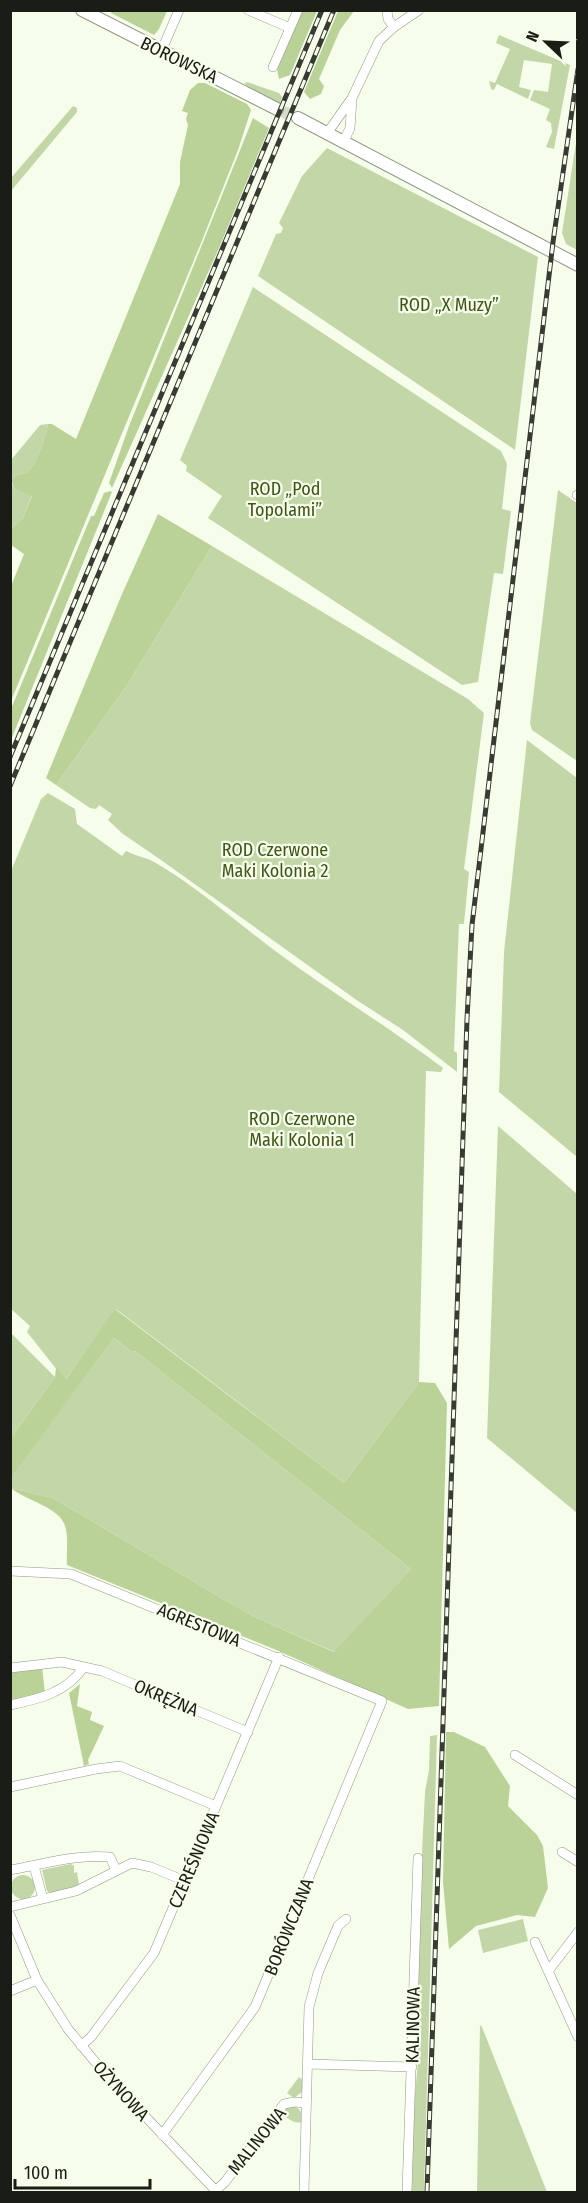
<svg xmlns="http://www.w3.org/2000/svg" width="588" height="2203" font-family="'Fira Sans Condensed',sans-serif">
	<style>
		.green { fill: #c3d6a8 }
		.forest { fill: #bad297 }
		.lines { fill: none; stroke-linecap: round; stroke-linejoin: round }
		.tertiary-tunnel { stroke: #d5dccb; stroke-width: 12; stroke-dasharray: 12 6; stroke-linecap: butt }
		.minor-casing { stroke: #919887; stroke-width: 10 }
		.tertiary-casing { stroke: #919887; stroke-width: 14 }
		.minor { stroke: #fff; stroke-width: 9 }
		.tertiary { stroke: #fff; stroke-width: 12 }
		.rail-casing { stroke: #383b33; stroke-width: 5 }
		.rail { stroke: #f6feeb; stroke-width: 3; stroke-dasharray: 9; stroke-linecap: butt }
		.labels { text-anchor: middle; stroke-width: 4.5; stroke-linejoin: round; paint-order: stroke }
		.street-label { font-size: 18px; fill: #1a1c16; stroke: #f6feeb }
		.park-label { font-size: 18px; fill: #415518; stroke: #f6feeb }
	</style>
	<rect width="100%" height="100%" fill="#f6feeb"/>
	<path class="green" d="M499,35L570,65L554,149L546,147L552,132L551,123L546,120L550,109L530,100L534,90L548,92L552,64L524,60L519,87L531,90L528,99L497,84L494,90L491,89L489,81L495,83L510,49L496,43Z
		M247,82L279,93L282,97L280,103L263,97L244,84Z
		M73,106L77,108V112L11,191V178Z
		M577,136L578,250H577L566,244L562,233Z
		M327,148L538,257L515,450L258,276L276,234L281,233L283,228L279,223L302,176Z
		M253,287L501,451L507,464L502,509L511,511L503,574L494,573L478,682L462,685L208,518L222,496L186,471L187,466L180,460Z
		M48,424C46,435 36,467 27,472C20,475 16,473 11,480V460L40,425Z
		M10,480L15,489L32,495L23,518L11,529Z
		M558,490L577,503V761L532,730L530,723Z
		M212,546L468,699L484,713L464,869L469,872L464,924H459L454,1051L457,1053V1072L403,1030L355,999L161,860L123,834L108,820L112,814L99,805L96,809L90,808L56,785L127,685Z
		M527,740L577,778V1157L499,1092L504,952Z
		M48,793L75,809L77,824L122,856L126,851C136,856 146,857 156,863C197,887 239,924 278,953C332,993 389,1027 443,1068L441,1072L426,1071L419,1382L344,1483L116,1309L65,1380L27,1332L30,1326L11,1309V871L41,799Z
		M498,1126L577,1194V1513L487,1438Z
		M11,1333L55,1377L11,1438Z
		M114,1338L132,1352L135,1351L411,1569L335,1652L257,1618L228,1602L53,1498L11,1488L10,1477Z
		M437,1735L424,2192H412L414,2105L418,2062V1932L425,1792L429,1770L430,1736Z
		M71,1864L74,1866V1873L77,1872L79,1884L77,1887L50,1893L47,1891L42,1870Z
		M11 1887a12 12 0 1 1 24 0a12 12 0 1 1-24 0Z
		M523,1919L528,1941L483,1953L478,1930Z
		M480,2025L482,2027L547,2192H477Z
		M299,2077L304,2081L302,2092L294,2098L287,2093Z
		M292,2106C302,2108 302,2114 303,2123L294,2122L280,2114L285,2108Z"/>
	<path class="forest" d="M112,11L167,10V11L159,29L154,35L111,13Z
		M302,11H317L290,75L279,79L277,69Z
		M338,11H354L340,30L319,79L324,86L321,94L310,99L304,92Z
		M198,83H205L247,104L251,110L238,150L201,243L11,701V586L24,554L11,545V529L23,518L32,496L15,489L11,480C16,473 20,475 27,472C36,467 46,435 48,424H52L76,439L180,184V162L188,125L186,119L188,113L182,111L190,90Z
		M253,118L269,128L219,248L112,488L109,483L129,426Z
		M110,491L112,492L11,740V709L91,516H94L104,493Z
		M158,514L212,546L127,685L56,785L46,778L122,594Z
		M115,1309L344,1483L419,1382L435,1383L447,1403L439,1706L408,1709L274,1649L67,1565C66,1552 69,1538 65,1526C60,1507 24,1500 11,1488L53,1498L228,1602L257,1618L334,1652L411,1569L135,1351L132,1352L114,1338L11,1477V1438L55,1377L56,1367L66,1379Z
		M42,1667L45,1693L11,1701L10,1673Z
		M80,1684L77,1706L92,1712L90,1720L104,1726L88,1760L89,1764L84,1766L69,1693Z
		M446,1732H454L485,1747L510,1786L508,1806L537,1835L543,1846L548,1888L535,1917L517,1915L476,1926L449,1949L443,1882Z"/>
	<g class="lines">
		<path class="tertiary-tunnel" d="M277,109L298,118"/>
		<g class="minor-casing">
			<path id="minor" d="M248,10L290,28
				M387,10L388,19L394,27
				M161,52L179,10
				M273,67L298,10
				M328,132L352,98L379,41L394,27L419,10
				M344,141L350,128L352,100
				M577,495H578
				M10,1571L71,1574L382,1701L255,2007L162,2135
				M84,1667L102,1671L248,1732
				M10,1668L62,1662L84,1667C66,1693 39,1699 10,1705
				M515,1755L578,1795
				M10,1787L96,1769L120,1766L216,1806
				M562,1852L578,1862
				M34,1866L43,1899
				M10,1870C44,1864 76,1854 110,1857L116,1870
				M10,1907L76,1891L132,1863L151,1867L185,1881
				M10,1915L37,1980L68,2029L106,2075L217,2192
				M535,1942L578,2037
				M549,1970L578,1932
				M10,1991L37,1980
				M81,2046L91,2037L154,1953L279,1657
				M308,2064L412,2067
				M214,2192L225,2182L284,2104L294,2102L306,2103
				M304,2192L309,2007L318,1973L338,1926L346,1919
				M407,2192L418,1858"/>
		</g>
		<g class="tertiary-casing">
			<path id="tertiary" d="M82,10L277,109
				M298,118L578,265"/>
		</g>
		<use href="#minor" class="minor"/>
		<use href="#tertiary" class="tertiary"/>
		<g class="rail-casing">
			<path id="rail" d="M10,757L322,10
				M10,786L334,10
				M427,2192L467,1019L472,925L553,242L578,69"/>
		</g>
		<use href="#rail" class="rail"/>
	</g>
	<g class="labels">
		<g class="street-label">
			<text transform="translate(179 60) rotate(26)" y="6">BOROWSKA</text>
			<text transform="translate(199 1625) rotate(22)" y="6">AGRESTOWA</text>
			<text transform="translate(166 1698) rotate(23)" y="6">OKRĘŻNA</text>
			<text transform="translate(194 1860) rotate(-67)" y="6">CZEREŚNIOWA</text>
			<text transform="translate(289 1927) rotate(-68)" y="6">BORÓWCZANA</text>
			<text transform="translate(413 2025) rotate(-89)" y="6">KALINOWA</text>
			<text transform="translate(121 2091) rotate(48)" y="6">OŻYNOWA</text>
			<text transform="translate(257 2141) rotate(-51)" y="6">MALINOWA</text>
		</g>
		<g class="park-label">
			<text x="449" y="311">ROD „X Muzy”</text>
			<text x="285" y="495">ROD „Pod<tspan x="285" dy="21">Topolami”</tspan></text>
			<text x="275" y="856">ROD Czerwone<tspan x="275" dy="21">Maki Kolonia 2</tspan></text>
			<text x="302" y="1125">ROD Czerwone<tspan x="302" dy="21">Maki Kolonia 1</tspan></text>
		</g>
	</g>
	<rect width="588" height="2203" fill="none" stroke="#1a1c16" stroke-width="24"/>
	<g transform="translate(546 42) rotate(293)" stroke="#f6feeb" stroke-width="4.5" paint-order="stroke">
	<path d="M0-4.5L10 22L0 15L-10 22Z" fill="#1a1c16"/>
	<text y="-9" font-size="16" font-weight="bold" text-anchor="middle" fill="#1a1c16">N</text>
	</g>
	<path d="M15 2179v9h135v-9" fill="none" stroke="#1a1c16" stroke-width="3"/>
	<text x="24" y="2179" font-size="18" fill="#1a1c16" stroke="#f6feeb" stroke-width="4.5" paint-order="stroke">100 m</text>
</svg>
